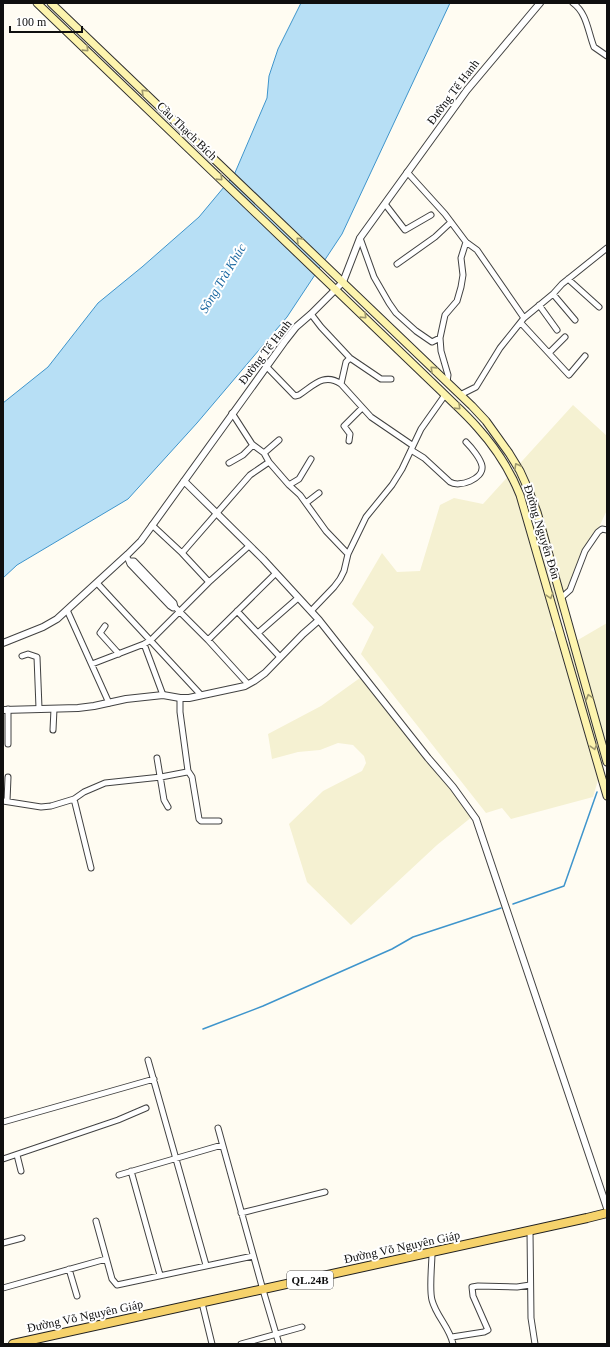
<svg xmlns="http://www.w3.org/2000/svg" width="610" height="1347" font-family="'Times New Roman',serif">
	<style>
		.farmland { fill: #f5f1d2 }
		.water { fill: #b7dff5; stroke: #3f95cc }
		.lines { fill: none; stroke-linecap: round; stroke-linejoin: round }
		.stream { stroke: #3f95cc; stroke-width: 1.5 }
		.minor-casing { stroke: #424242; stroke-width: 7 }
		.tertiary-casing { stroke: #424242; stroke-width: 8 }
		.secondary-casing { stroke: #313131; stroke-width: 9 }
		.primary-casing { stroke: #202020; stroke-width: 10 }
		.minor { stroke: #fff; stroke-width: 5 }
		.tertiary { stroke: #fff; stroke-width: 6 }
		.secondary { stroke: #fdf4ae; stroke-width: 7 }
		.primary { stroke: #f6d26b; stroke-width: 8 }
		.oneway { stroke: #9e986e }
		.labels { text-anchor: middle; stroke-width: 4; stroke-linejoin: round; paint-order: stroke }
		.shield { fill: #fff; stroke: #575757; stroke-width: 1 }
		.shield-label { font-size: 11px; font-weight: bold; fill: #0f0f0f }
		.street-label { font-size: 12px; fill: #0f0f0f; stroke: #fff }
		.water-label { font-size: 13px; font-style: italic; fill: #1967a0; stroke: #fff }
	</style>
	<rect width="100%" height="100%" fill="#fffcf2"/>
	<path class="farmland" d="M573,405L607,436V510L551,630L571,644L607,623V750L593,797L511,819L502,808L486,813L361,654L374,627L352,604L382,553L397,572L420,571L440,505L454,498L483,504Z
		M364,675L432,757L473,816L437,845L351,925L307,882L289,824L323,791L362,771L366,763L364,756L353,745L338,743L320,750L298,752L272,759L268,734L321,706Z"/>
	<path class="water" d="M301,3H450L342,234L287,317L197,423L128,499L17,565L3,578V403L48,367L98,303L142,267L199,217L234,175L267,98L269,76L278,49Z"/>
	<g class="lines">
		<path class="stream" d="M513,904L564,886L597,792
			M203,1029L263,1006L392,949L413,937L501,908"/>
		<g class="minor-casing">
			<path id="minor" d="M573,3C587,13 588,32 594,47L607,56
				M407,172L445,214L466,242L477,250L524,318
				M385,204L405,230L431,215
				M360,238L374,277L389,303L396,313L416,331L432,342L440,338
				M397,264L435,237L451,222
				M568,279L599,307
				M553,294L575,320
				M539,305L557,330
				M311,314L321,327L350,358L381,379H391
				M521,323L569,375L585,356
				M549,353L565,337
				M266,366L295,396L299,395C313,386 324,372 341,384L371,417L412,445
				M447,382L448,375L441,351L440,338L445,315L457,301L461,287L463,275L461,258L466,242
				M341,384L346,362L350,358
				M460,395L476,387L500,348L524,318L553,294L562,284L607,248
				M232,413L252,444L264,453L269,462L289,485L300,495L326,531L348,554
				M349,441L350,434L344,426L362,408
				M411,450L424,458L450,482C459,488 484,479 482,466C481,459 471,447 466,442
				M264,453L279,440
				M229,463L243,455L253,445
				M289,485L299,479L311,459
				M306,503L319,493
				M152,525L182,553L209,582
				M182,553L250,475L269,462
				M128,559L130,564L170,606L173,608L175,607
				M130,561H134L174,603L175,607L208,640L248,684
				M97,583L201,695
				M561,598L570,590L585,551L598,532L602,529L607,530
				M67,610L109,703
				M237,611L280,657
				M311,611L334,587L340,579L344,571L348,554L366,517L392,485L402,469L421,429L445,395
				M105,626L100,633L119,654
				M258,633L298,598
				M208,640L275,574
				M144,644L163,695
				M22,656L28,654L37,657L39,708
				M92,664L144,644L151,640L209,582L249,546
				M53,730L54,709
				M8,744V709
				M157,758L164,800L168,807
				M188,771L192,777L199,819L201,821H219
				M74,799L91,868
				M3,801L41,807L51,806L74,799L84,792L105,783L161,777L187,772L188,771L180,712V698
				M7,801L8,777
				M148,1060L206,1265
				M3,1122L154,1079
				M218,1128L263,1290L279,1344
				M17,1155L21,1171
				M3,1159L118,1120L146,1108
				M131,1171L160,1275
				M119,1175L222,1145
				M241,1213L325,1192
				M96,1221L112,1279L117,1285L253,1256
				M530,1231L531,1318L535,1344
				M3,1243L22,1238
				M432,1253C432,1265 429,1289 432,1300C436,1316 450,1328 453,1344
				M69,1269L77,1296
				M3,1288L106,1259
				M202,1303L212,1344
				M452,1337L484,1332L488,1330L473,1296L472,1287L478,1286L517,1287L530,1285
				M241,1344L302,1327"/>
		</g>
		<g class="tertiary-casing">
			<path id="tertiary" d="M184,481L263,559L319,620L428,758L453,787L476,819L607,1208
				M3,643L43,627L57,619L128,554L141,541L285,341L296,327L311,314L343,282L360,238L467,90L540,3
				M3,710L78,708L94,706L126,699L163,695L180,698H189L245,686L254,681L265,673L303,634L319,620"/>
		</g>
		<g class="secondary-casing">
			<path id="secondary" d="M37,3L440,390C452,402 466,414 477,427C495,447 510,470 520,495L607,796
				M51,3L472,406L486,421L509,453L520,471L529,491L537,512L607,762"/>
		</g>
		<g class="primary-casing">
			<path id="primary" d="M13,1344L587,1218L607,1213"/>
		</g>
		<use href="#minor" class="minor"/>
		<use href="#tertiary" class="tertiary"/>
		<use href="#secondary" class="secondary"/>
		<use href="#primary" class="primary"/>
	</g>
	<defs><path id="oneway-chevron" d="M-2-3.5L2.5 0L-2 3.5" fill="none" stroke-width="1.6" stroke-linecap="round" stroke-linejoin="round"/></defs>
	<g class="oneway">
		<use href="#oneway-chevron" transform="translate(86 49) rotate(44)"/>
		<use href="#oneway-chevron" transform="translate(144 92) rotate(-136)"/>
		<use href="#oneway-chevron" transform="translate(220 178) rotate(44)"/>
		<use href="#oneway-chevron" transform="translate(299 240) rotate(-136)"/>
		<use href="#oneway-chevron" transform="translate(364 316) rotate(44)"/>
		<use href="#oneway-chevron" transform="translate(433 369) rotate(-136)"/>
		<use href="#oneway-chevron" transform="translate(458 407) rotate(44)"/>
		<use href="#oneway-chevron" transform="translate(517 466) rotate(-120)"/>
		<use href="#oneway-chevron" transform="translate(550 596) rotate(74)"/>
		<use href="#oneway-chevron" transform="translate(589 697) rotate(-106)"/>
		<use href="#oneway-chevron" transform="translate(594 747) rotate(74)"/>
	</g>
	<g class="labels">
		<rect class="shield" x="287" y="1271" width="46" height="18" rx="3"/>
		<g class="shield-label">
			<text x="310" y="1284">QL.24B</text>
		</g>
		<g class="street-label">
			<text transform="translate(453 92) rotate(-53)" y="4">Đường Tế Hanh</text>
			<text transform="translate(187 131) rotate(44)" y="4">Cầu Thạch Bích</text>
			<text transform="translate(265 352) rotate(-52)" y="4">Đường Tế Hanh</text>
			<text transform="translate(542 532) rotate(73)" y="4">Đường Nguyễn Đôn</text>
			<text transform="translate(402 1247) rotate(-12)" y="4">Đường Võ Nguyên Giáp</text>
			<text transform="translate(85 1316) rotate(-12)" y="4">Đường Võ Nguyên Giáp</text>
		</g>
		<g class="water-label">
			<text transform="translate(222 278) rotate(-59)" y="5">Sông Trà Khúc</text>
		</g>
	</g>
	<rect width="610" height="1347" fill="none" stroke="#0f0f0f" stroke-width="8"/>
	<path d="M10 26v6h72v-6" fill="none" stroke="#0f0f0f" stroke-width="2"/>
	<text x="16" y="26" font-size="12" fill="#0f0f0f" stroke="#ffffff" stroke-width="3" paint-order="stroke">100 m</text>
</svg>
